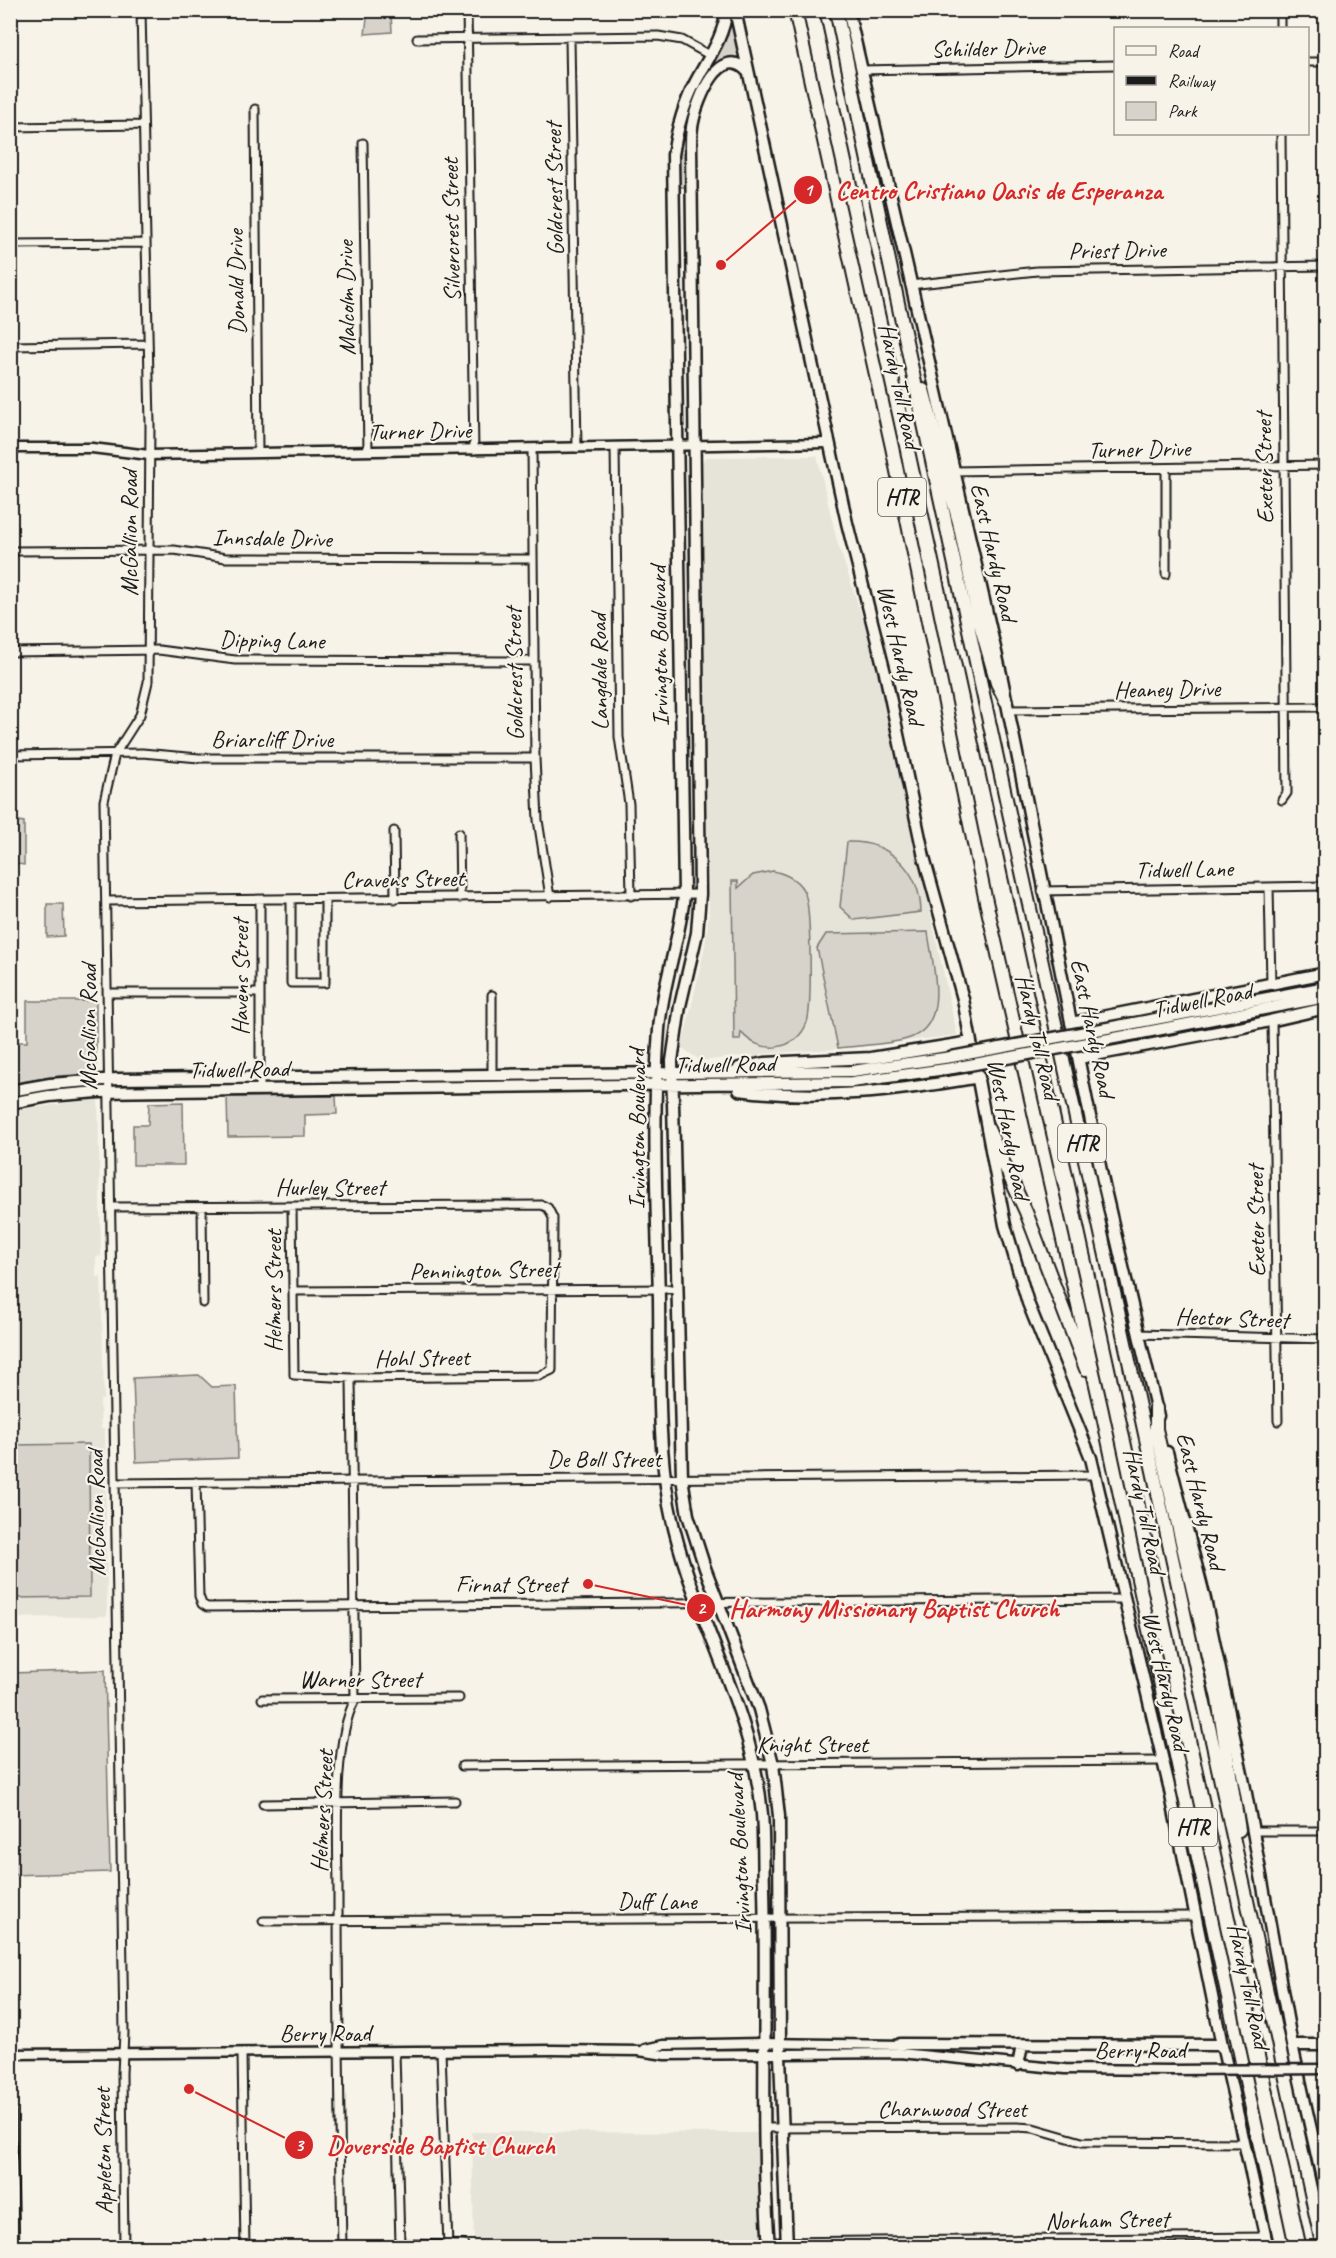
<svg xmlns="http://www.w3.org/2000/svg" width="1336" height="2258" font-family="Caveat,sans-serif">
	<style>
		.built { fill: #e6e3d9 }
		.green { fill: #d7d3cb; stroke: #7a7874; stroke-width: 1.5 }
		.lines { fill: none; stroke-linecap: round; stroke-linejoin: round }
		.minor-casing { stroke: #1c1c1c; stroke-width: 11 }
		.tertiary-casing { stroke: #1c1c1c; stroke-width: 13 }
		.secondary-casing { stroke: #1c1c1c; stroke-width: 15 }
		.motorway-casing { stroke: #1c1c1c; stroke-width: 16 }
		.minor { stroke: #f7f3e8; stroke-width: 7 }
		.tertiary { stroke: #f7f3e8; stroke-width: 8 }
		.secondary { stroke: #f7f3e8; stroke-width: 10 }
		.motorway { stroke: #f7f3e8; stroke-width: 12 }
		.rail { stroke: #1c1c1c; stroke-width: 2 }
		.tertiary-bridge-casing { stroke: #1c1c1c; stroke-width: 13; stroke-linecap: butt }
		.secondary-bridge-casing { stroke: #1c1c1c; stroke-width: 15; stroke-linecap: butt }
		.tertiary-bridge { stroke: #f7f3e8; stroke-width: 8 }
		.secondary-bridge { stroke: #f7f3e8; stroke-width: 10 }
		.labels { text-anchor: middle; stroke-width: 4.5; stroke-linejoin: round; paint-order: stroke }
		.shield { fill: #f7f3e8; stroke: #5e5c59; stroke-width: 1.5 }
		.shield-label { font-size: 22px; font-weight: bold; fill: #1c1c1c }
		.street-label { font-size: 24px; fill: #1c1c1c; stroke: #f7f3e8 }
		.leader { fill: none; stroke: #d62828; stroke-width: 2 }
		.callout-dot { fill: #d62828; stroke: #f7f3e8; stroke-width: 2 }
		.mark-label { font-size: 18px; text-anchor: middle; font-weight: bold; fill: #fff }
		.callout-label { font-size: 26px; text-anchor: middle; font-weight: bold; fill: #d62828; stroke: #f7f3e8; stroke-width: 4.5; stroke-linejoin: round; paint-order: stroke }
	</style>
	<rect width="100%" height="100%" fill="#f7f3e8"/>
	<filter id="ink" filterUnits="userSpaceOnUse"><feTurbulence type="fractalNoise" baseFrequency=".0167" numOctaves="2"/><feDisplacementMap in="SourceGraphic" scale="12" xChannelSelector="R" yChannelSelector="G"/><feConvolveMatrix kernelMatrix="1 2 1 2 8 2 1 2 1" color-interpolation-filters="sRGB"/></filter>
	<g filter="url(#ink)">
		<path class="built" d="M817,456L837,541L873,650L957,1035L851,1048L760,1054L757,1059L752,1055L701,1061L682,1048L705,946L709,913L701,462L707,457Z
			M98,1099L101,1256L96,1257V1277H101L104,1399L100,1400L101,1429H104L105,1433L107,1616L11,1618L10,1111Z
			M472,2132L758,2133L764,2247H474Z"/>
		<path class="green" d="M368,11L391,13L392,32L365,34Z
			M730,19H733L741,58L734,59L696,97L693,96L717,54Z
			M686,113L690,114L686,187H679L678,155Z
			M11,820L24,822V865L11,863Z
			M847,842C889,840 920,870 921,912L854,920L840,907Z
			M773,871C787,874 800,881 805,894C811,908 812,1008 807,1022C797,1052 759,1055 741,1032L740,1040H734L732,881H738V888L753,875Z
			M47,904H63L64,936L47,937Z
			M928,932C932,965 952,1026 907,1039C886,1045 861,1045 838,1048L817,948L826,934Z
			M27,1001H96V1074L59,1076L11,1084V1042H27Z
			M336,1096L337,1114L305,1115V1136L228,1137L227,1097Z
			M183,1102L184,1165H133V1125H148L149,1103Z
			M199,1375L212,1387L236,1386L238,1458L136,1462L133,1378Z
			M89,1444L90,1597L11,1598V1445Z
			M105,1670L110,1872L11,1875V1673Z"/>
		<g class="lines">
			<g class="minor-casing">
				<path id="minor" d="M467,10L474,450
					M1280,10V28
					M570,38L577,448
					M417,39L658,36L682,40L711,56
					M1308,62H1326
					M861,70L1116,65
					M255,109L258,453
					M10,127L143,125
					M1281,134L1287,793L1282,800
					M363,143L368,451
					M10,244L144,243
					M910,285L1037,271L1326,266
					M10,346L147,344
					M615,448L619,737L629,804L631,896
					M532,449L535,758L538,820L550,897
					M1166,468V574
					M954,471L1326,465
					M10,551L174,550L226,558L533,559
					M10,652L159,650L235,660L534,661
					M1008,710L1326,707
					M10,755L142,753L199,758H535
					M394,831L395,899
					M459,833L460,898
					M1269,887L1271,984
					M1042,891L1326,886
					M260,900V1090
					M291,900V983H325V899
					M106,901L700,894
					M108,993H260
					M1272,1021L1278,1421
					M492,1076V995
					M112,1207L542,1205L548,1208L553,1218L552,1370L539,1376L351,1378L294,1375L292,1207
					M202,1207L203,1303
					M293,1291L676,1289
					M1138,1334L1326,1339
					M196,1482L199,1596L202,1604L207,1607L1125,1599
					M115,1483L1094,1475
					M262,1699L459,1698
					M462,1766L1163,1761
					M263,1804L455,1801
					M1252,1831H1326
					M263,1921L1195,1916
					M441,2051L448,2246
					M395,2052L400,2244L464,2245
					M242,2053L245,2248
					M10,2055L15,2248
					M764,2128L1017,2127L1033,2128L1082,2142L1244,2143
					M769,2242L1266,2237
					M124,2248L122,2073L124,2033L104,801L115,754L140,715L148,682L150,424L141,10
					M342,2248C340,2129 338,2011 338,1893C338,1843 332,1742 355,1700L351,1378"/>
			</g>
			<g class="tertiary-casing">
				<path id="tertiary" d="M10,448H92L149,455L830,443
					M645,2049L663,2045L760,2043L905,2045
					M10,2054L552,2050L639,2051L665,2055L900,2053L1065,2069L1171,2070"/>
			</g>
			<g class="secondary-casing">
				<path id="secondary" d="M727,10C723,39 708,58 695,83C683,106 677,129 673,155L684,895C680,941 662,984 659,1030C652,1119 657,1209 659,1299C660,1365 657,1439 669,1505C689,1612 752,1702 762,1814C764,1839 763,1864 764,1889C767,2009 760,2129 769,2248
					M735,10L847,523L885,673L924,857L963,999L1005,1225L1028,1303L1091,1458L1169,1786L1222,2045L1268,2248
					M848,10L1001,674L1104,1186L1158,1416
					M748,72C720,41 697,101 693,122C691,130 691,138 691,146L700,894L697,933L680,1006L672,1061L682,1478L688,1515L705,1568L759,1709L773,1764L779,1816L780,2055L787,2248
					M1071,1023L1326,973
					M1134,1023L1326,987
					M1136,1034L1326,997
					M1079,1058L1239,1028L1326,1008
					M739,1068L765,1063L871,1058L971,1042
					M739,1090C821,1101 898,1091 979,1077
					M10,1091L50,1084L117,1079L852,1071L951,1057
					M10,1103L49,1096L98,1092L852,1082L953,1068
					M1167,1452L1205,1599L1245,1788L1292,2045L1326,2196
					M900,2044L1222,2045
					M1292,2045H1326
					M1018,2065L1022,2046"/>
			</g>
			<g class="motorway-casing">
				<path id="motorway" d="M795,10L892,447L985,897L1101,1407L1282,2248
					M836,10L910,360L1323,2248
					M923,390L959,522L979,620L997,683L1006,701
					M988,1129L1026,1212L1086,1369
					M1156,1408V1429L1218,1699L1239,1830"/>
			</g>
			<use href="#minor" class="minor"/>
			<use href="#tertiary" class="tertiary"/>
			<use href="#secondary" class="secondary"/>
			<use href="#motorway" class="motorway"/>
			<path class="rail" d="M819,10L1307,2248"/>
			<g class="tertiary-bridge-casing">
				<path id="tertiary-bridge" d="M1171,2070L1326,2069"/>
			</g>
			<g class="secondary-bridge-casing">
				<path id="secondary-bridge" d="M951,1057L1134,1023
					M953,1068L1136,1034"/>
			</g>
			<use href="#tertiary-bridge" class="tertiary-bridge"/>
			<use href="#secondary-bridge" class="secondary-bridge"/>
		</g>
	</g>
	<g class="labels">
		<g class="shield">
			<rect x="878" y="478" width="48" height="38" rx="4.5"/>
			<rect x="1058" y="1124" width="48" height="38" rx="4.5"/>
			<rect x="1169" y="1808" width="48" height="38" rx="4.5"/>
		</g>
		<g class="shield-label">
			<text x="902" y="505">HTR</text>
			<text x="1082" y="1151">HTR</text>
			<text x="1193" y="1835">HTR</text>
		</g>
		<g class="street-label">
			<text transform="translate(988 48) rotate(-1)" y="8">Schilder Drive</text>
			<text transform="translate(554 189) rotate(-91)" y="8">Goldcrest Street</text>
			<text transform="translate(451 230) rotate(-91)" y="8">Silvercrest Street</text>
			<text transform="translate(1117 250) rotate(-1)" y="8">Priest Drive</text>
			<text transform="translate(236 282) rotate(-91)" y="8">Donald Drive</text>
			<text transform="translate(346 298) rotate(-91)" y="8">Malcolm Drive</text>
			<text transform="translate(900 386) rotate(78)" y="8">Hardy Toll Road</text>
			<text transform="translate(420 431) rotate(-1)" y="8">Turner Drive</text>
			<text transform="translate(1139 449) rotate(-1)" y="8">Turner Drive</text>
			<text transform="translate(1264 468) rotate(-91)" y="8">Exeter Street</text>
			<text transform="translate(129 533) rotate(-90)" y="8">McGallion Road</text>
			<text transform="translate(272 538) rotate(1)" y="8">Innsdale Drive</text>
			<text transform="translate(994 552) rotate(77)" y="8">East Hardy Road</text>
			<text transform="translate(272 640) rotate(1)" y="8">Dipping Lane</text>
			<text transform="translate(659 646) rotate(-91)" y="8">Irvington Boulevard</text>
			<text transform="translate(901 655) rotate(77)" y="8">West Hardy Road</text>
			<text transform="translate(599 672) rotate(-91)" y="8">Langdale Road</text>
			<text transform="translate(514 674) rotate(-91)" y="8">Goldcrest Street</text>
			<text transform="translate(1167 689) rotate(-1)" y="8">Heaney Drive</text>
			<text x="272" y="747">Briarcliff Drive</text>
			<text transform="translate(1184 869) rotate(-1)" y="8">Tidwell Lane</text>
			<text transform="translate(403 879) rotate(-1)" y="8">Cravens Street</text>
			<text transform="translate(240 977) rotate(-90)" y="8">Havens Street</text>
			<text transform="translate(1202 1000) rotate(-11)" y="8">Tidwell Road</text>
			<text transform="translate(88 1027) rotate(-90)" y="8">McGallion Road</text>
			<text transform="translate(1093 1028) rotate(78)" y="8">East Hardy Road</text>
			<text transform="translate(1038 1037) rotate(77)" y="8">Hardy Toll Road</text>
			<text transform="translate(725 1064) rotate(-1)" y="8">Tidwell Road</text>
			<text transform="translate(239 1069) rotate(-1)" y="8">Tidwell Road</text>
			<text transform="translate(637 1129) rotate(-90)" y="8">Irvington Boulevard</text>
			<text transform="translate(1009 1129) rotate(79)" y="8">West Hardy Road</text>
			<text x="330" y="1195">Hurley Street</text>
			<text transform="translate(1256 1221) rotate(-91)" y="8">Exeter Street</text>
			<text transform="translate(484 1270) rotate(-1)" y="8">Pennington Street</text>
			<text transform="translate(273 1291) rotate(-90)" y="8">Helmers Street</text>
			<text transform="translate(1232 1318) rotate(2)" y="8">Hector Street</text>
			<text transform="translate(422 1358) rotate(-1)" y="8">Hohl Street</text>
			<text x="604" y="1467">De Boll Street</text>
			<text transform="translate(1201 1501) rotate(76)" y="8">East Hardy Road</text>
			<text transform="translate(1145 1511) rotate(78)" y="8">Hardy Toll Road</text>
			<text transform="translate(96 1513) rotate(-91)" y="8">McGallion Road</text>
			<text x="511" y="1592">Firnat Street</text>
			<text x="360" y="1687">Warner Street</text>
			<text transform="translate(1166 1681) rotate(77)" y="8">West Hardy Road</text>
			<text x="812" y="1752">Knight Street</text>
			<text transform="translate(322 1811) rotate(-87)" y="8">Helmers Street</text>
			<text transform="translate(739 1854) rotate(-93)" y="8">Irvington Boulevard</text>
			<text x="657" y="1909">Duff Lane</text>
			<text transform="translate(1249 1986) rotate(78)" y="8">Hardy Toll Road</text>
			<text x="325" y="2041">Berry Road</text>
			<text x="1140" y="2058">Berry Road</text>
			<text x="952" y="2117">Charnwood Street</text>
			<text transform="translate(103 2151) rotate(-91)" y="8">Appleton Street</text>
			<text transform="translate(1107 2220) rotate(-1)" y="8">Norham Street</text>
		</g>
	</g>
	<path class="leader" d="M721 265L808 190M588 1584L701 1608M189 2089L299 2145"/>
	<g class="callout-dot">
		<circle cx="721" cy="265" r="6"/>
		<circle cx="588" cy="1584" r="6"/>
		<circle cx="189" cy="2089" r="6"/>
		<circle cx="808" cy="190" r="15"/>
		<circle cx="701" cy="1608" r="15"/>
		<circle cx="299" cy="2145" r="15"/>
	</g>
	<g class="mark-label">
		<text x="808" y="196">1</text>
		<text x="701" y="1614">2</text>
		<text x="299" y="2151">3</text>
	</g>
	<g class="callout-label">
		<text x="999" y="199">Centro Cristiano Oasis de Esperanza</text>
		<text x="894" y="1617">Harmony Missionary Baptist Church</text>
		<text x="441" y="2154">Doverside Baptist Church</text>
	</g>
	<rect width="1336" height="2258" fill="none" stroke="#f7f3e8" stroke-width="36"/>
	<rect x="18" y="18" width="1300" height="2222" fill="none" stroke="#1c1c1c" stroke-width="2" filter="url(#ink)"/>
	<rect x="1114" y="27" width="195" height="108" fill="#f7f3e8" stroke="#9f9d96" stroke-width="1.5"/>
	<rect x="1126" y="46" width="30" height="9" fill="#f7f3e8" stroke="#9f9d96" stroke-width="1.5"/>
	<text x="1168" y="57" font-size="18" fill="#1c1c1c">Road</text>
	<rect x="1126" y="76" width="30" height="9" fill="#1c1c1c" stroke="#9f9d96" stroke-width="1.5"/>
	<text x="1168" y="87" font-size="18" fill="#1c1c1c">Railway</text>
	<rect x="1126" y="102" width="30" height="18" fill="#d7d3cb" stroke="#9f9d96" stroke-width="1.5"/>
	<text x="1168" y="117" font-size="18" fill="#1c1c1c">Park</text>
</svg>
